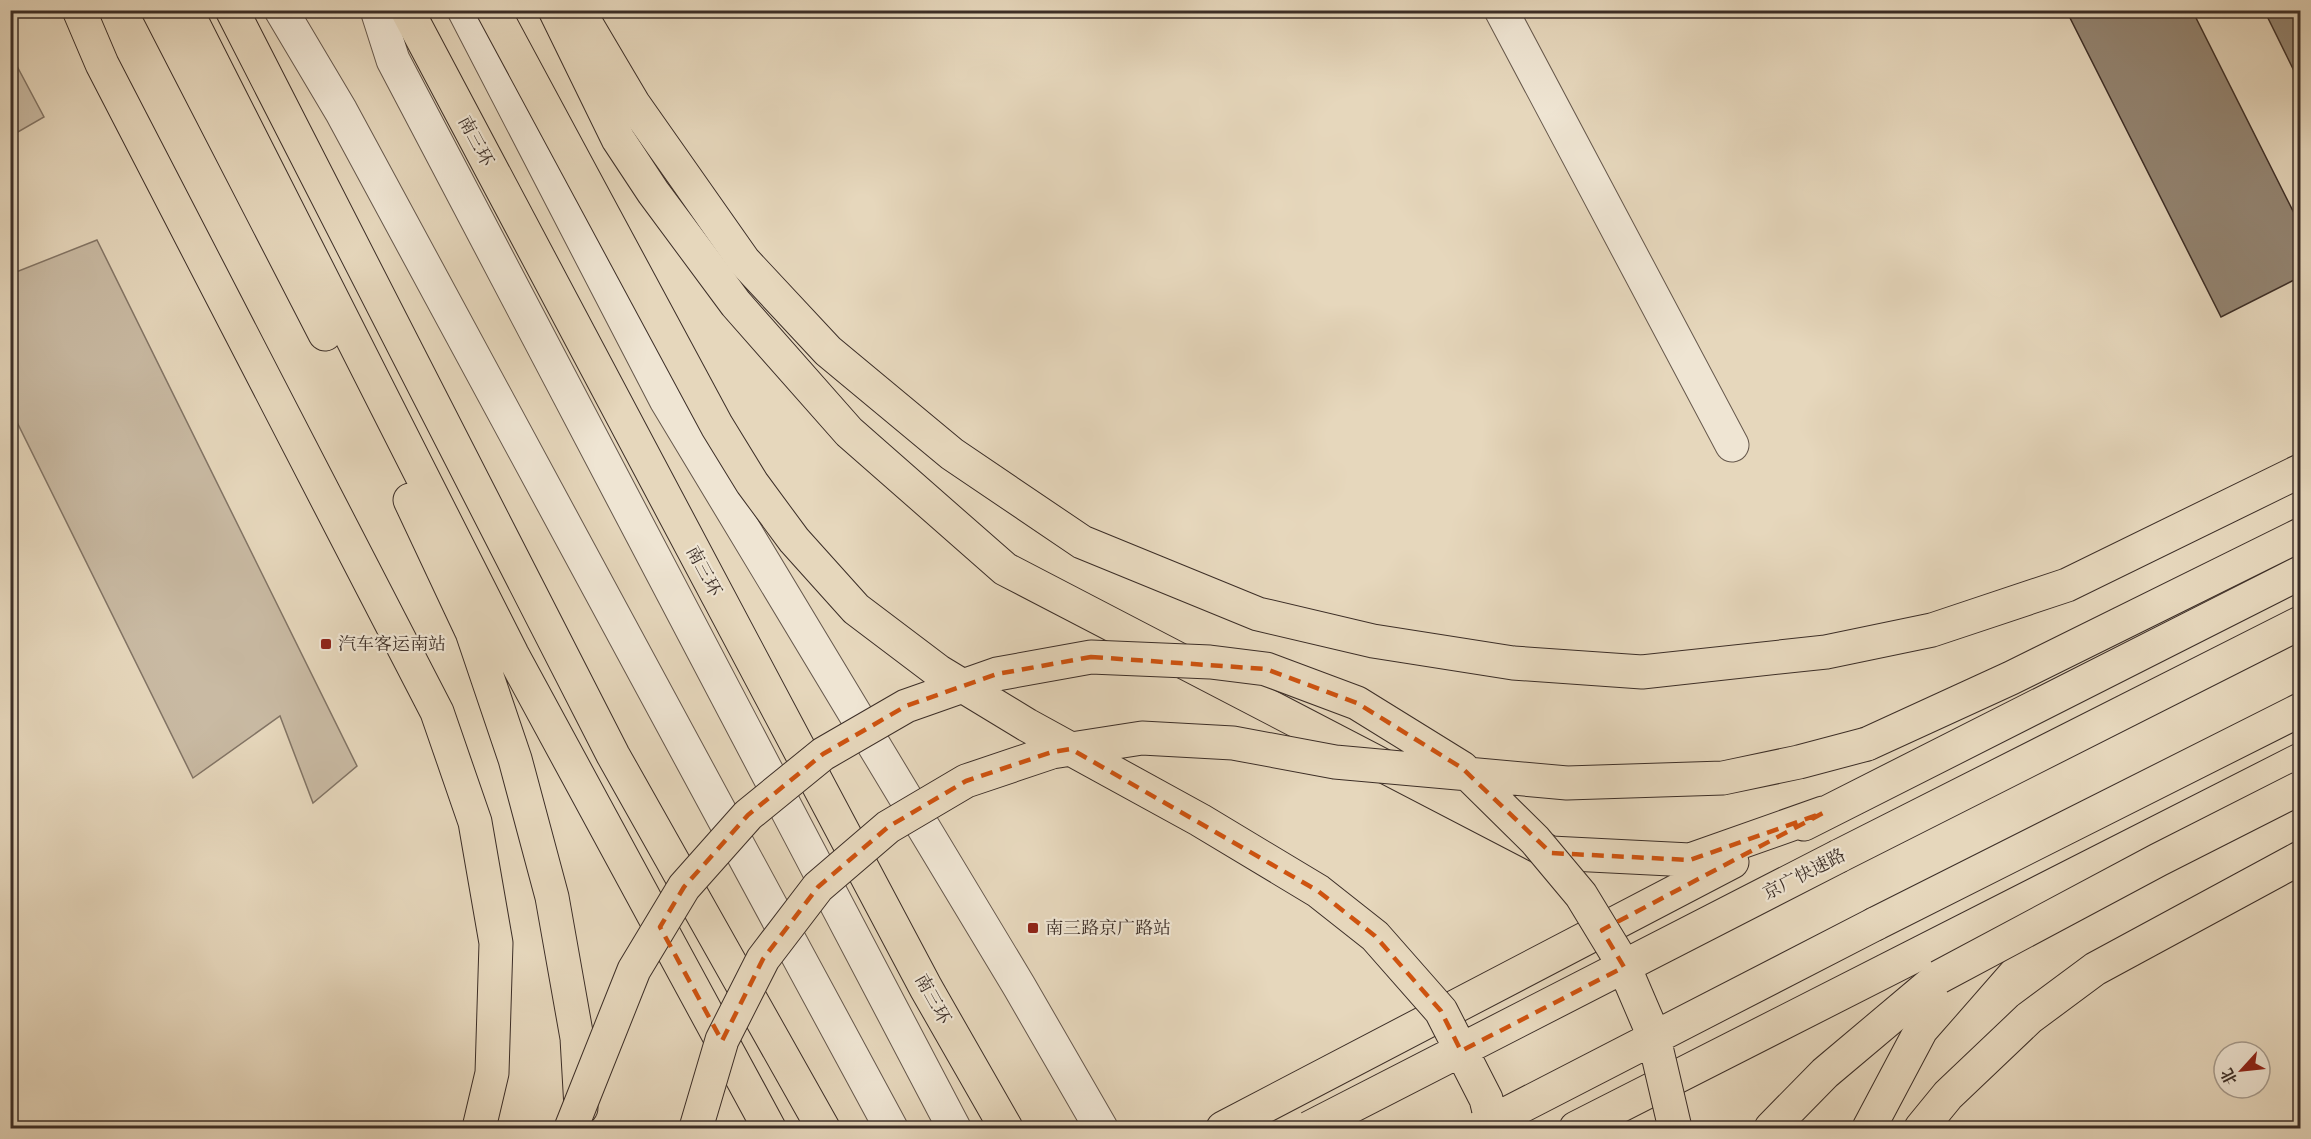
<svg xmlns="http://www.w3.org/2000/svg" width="2311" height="1139" font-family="Vollkorn,'Noto Serif SC',serif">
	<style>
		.green { fill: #c9baa3; stroke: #827465; stroke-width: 1.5 }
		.building { fill: #948674; stroke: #3c2e27; stroke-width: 1.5 }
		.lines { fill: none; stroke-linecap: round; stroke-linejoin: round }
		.minor-casing { stroke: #66584c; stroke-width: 35 }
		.major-casing { stroke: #3c2e27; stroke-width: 35 }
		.highway-casing { stroke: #3c2e27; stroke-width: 35 }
		.minor { stroke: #efe5d3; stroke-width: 33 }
		.major { stroke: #e6d7bc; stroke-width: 33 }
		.highway { stroke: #e6d7bc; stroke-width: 33 }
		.highway-bridge-casing { stroke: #3c2e27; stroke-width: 35; stroke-linecap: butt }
		.highway-bridge { stroke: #e6d7bc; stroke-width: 33 }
		.marked { fill: none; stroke: #ce5310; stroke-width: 4.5; stroke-dasharray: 12 8; stroke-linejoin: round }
		.poi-dot { fill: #8f2418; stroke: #efe5d3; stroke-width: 2 }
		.labels { text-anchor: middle; stroke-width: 4.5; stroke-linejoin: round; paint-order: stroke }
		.street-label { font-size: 18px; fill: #3c2e27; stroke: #efe5d3 }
		.poi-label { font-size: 18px; fill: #3c2e27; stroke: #efe5d3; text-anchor: start }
	</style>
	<rect width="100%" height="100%" fill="#e6d7bc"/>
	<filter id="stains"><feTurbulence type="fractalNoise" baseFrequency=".00333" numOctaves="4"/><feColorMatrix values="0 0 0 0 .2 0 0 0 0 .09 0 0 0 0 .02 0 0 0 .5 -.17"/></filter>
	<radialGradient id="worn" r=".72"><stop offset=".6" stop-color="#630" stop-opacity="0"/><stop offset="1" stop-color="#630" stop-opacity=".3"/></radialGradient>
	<path class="green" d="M10,53L44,117L11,136H10Z
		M97,240L357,766L313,803L280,716L193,778L11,410V274Z"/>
	<path class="building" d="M2066,10H2192L2300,225V277L2221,317Z
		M2264,10H2300V83Z"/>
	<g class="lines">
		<g class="minor-casing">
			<path id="minor" d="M281,10L341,111L891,1128
				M377,10L393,60L954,1128
				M464,10L666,400L1019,986L1101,1128
				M1501,10L1732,445"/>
		</g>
		<g class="major-casing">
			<path id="major" d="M555,10L618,139L653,192L736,304L849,432L1005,569L1551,853L1690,860L1823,813
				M1804,824L2300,573
				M1223,1128L1732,862
				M1576,1128L2300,760
				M1869,1128L1921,1030L1991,950"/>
		</g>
		<g class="highway-casing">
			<path id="highway" d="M79,10L102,64L437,712L475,822L496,943L492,1073L479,1128
				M158,10L325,334
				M186,10L512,654L769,1128
				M232,10L613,755L823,1128
				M407,10L926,988L1006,1128
				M578,10L633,103L744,261L828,351L952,454L1082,542L1258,614L1373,641L1513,663L1642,672L1826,652L1932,630L2067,585L2300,471
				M410,500L472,632L515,759L552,897L577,1038L581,1108
				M1867,744L2011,678L2300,535
				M1839,856L2300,623
				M1875,924L2300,710
				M1771,1128L1825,1073L1939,977
				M1921,1128L1948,1095L2029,1018L2095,969L2300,858"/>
		</g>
		<use href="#minor" class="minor"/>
		<use href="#major" class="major"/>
		<use href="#highway" class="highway"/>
		<g class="highway-bridge-casing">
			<path id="highway-bridge" d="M493,10L717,426L752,483L794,540L856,609L938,671L1027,725L1200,820L1318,891L1375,936L1441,1011L1486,1099L1493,1128
				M1939,977L2158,860L2300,788
				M571,1128L634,970L684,887L748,815L823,754L906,706L997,674L1091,657L1210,662L1266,669L1357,703L1462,768L1535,840L1581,895L1623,964L1653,1034L1675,1128
				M696,1128L722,1040L763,959L818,887L888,827L966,781L1052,752L1142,738L1233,743L1335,762L1567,783L1723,778L1799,762L1867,744
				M1309,1128L1839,856
				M1479,1128L1875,924"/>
		</g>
		<use href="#highway-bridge" class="highway-bridge"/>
	</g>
	<path class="marked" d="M1091,657L1266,669L1357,703L1462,768L1551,853L1690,860L1823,813L1602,930L1624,967L1461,1051L1441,1011L1375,936L1318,891L1071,749L1052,752L966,781L888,827L818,887L763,959L722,1041L660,927L684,887L748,815L823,754L906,706L997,674Z"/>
	<g class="poi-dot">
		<rect x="320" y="638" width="12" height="12" rx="3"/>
		<rect x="1027" y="922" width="12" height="12" rx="3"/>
	</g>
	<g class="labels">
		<g class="street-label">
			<text transform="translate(476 141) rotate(62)" y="6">南三环</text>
			<text transform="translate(704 571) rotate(62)" y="6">南三环</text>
			<text transform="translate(1804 874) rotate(-27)" y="6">京广快速路</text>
			<text transform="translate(933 999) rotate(61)" y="6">南三环</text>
		</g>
		<g class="poi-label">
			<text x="338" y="650">汽车客运南站</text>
			<text x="1045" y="934">南三路京广路站</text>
		</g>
	</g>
	<rect width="2311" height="1139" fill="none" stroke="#e6d7bc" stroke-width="36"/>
	<rect x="12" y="12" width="2287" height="1115" fill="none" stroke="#3c2e27" stroke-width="3"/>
	<rect x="18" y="18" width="2275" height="1103" fill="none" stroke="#3c2e27" stroke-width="1.5"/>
	<g transform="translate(2242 1070) rotate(243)"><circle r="28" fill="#efe5d3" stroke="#a79c8e" stroke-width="1.5"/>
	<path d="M0-4.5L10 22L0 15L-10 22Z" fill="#8f2418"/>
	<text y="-9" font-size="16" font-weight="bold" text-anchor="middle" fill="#3c2e27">北</text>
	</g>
	<rect width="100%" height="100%" filter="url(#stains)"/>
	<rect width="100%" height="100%" fill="url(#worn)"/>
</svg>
